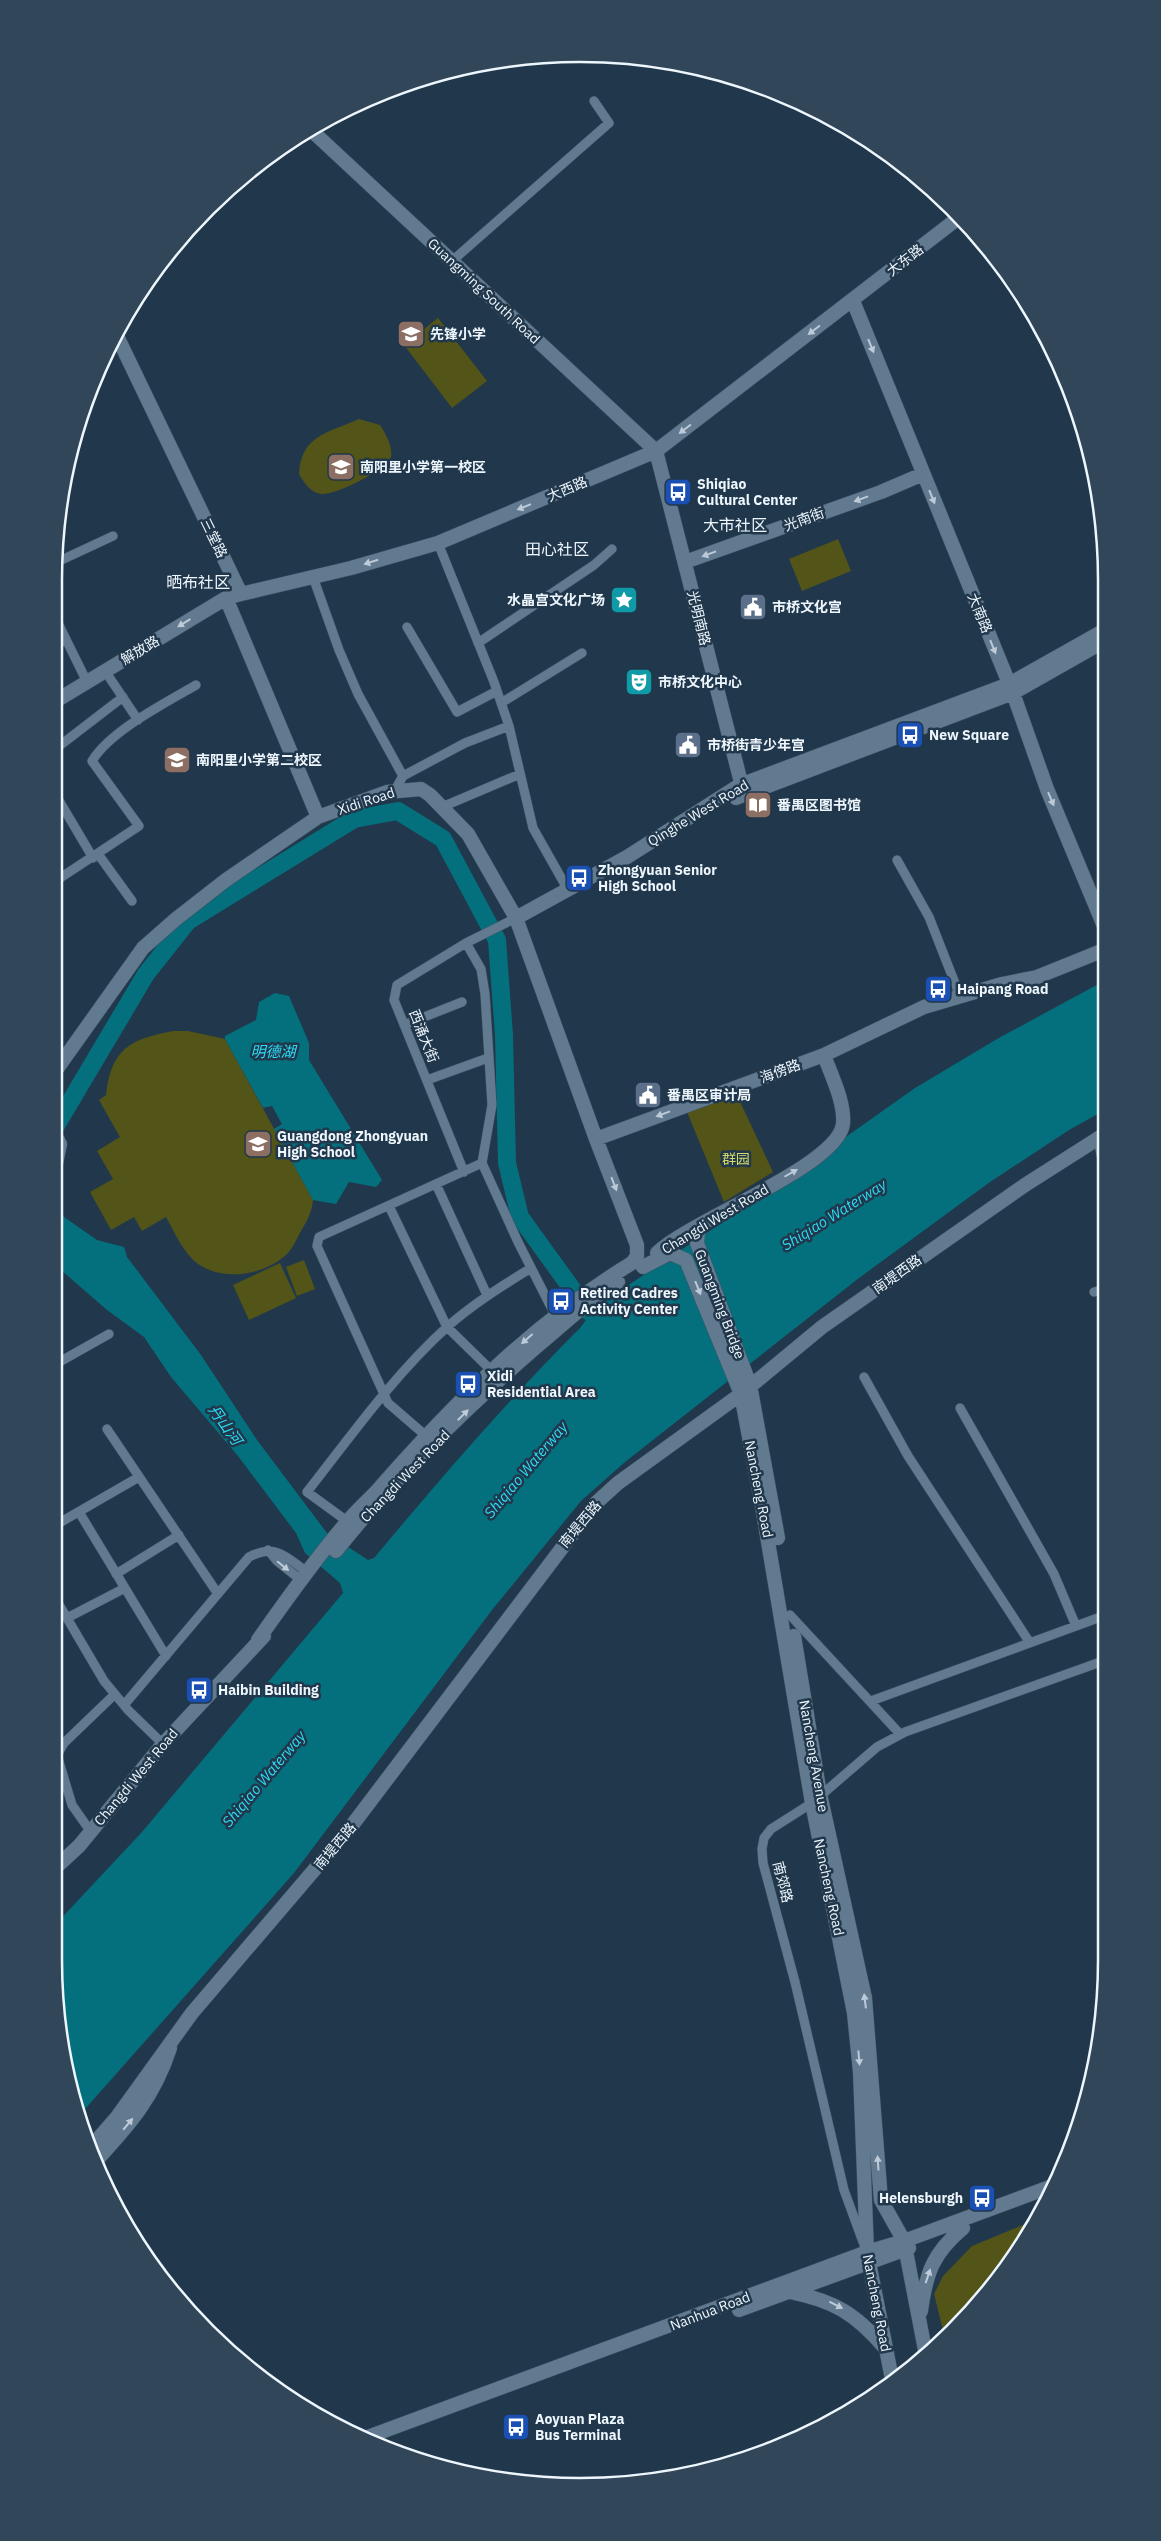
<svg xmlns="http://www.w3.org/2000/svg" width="1161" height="2541" font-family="'IBM Plex Sans','Noto Sans SC',sans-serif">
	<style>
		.green { fill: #525418 }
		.water { fill: #04707e }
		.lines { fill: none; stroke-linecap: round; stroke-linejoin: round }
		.river { stroke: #04707e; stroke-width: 18 }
		.street-casing { stroke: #3f5261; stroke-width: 10 }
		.secondary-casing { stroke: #3f5261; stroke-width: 15 }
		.street { stroke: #617a90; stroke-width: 9 }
		.secondary { stroke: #617a90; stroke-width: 14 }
		.oneway { fill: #bccbd7 }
		.labels { text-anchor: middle; stroke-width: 5; stroke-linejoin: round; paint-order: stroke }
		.street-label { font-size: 14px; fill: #edf6fd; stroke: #21374b }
		.poi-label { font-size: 14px; font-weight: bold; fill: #edf6fd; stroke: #21374b; text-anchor: start }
		.park-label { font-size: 14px; fill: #d5da69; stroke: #21374b }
		.water-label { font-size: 15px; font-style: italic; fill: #2adef7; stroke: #21374b }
		.quarter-label { font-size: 16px; fill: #edf6fd; stroke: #21374b }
		.rim { fill: none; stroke: #edf6fd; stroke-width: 2.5 }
	</style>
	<rect width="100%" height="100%" fill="#21374b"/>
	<path class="green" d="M438,318L487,381L452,408L404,345Z
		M359,419L380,425C385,433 393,446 391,457C387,470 334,496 321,494C310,492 305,484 299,474C301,435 328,433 359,419Z
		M838,539L851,571L802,591L789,559Z
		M173,1031H188L225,1039L313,1200C312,1212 307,1221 301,1231C297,1238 293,1248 287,1254C265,1275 224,1282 198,1264C183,1253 175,1233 166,1217L142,1231L134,1217L111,1230L90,1192L113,1179L97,1151L120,1137L99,1100L106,1095C111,1049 130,1039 173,1031Z
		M736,1093L773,1172L724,1202L687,1112Z
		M304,1260L315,1289L297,1296L286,1267Z
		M280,1263L296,1298L249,1320L233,1285Z
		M1037,2219C1012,2265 982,2302 945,2338L934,2294L943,2276L972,2246Z"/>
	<path class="water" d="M1104,981L1105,1110L1069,1130L990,1182L859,1278L625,1462L581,1501L492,1610L294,1873L78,2117L64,2063L54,1961V1926L142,1832L343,1593L340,1583L305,1553L296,1533L238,1456L171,1377L144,1337L107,1310L54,1264V1210L97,1240L124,1247L127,1257L201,1355L257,1440L327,1533L368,1560L374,1558C440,1479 507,1401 580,1328L586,1320L584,1317L600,1304L768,1192L915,1088L997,1039Z
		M275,993L289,996L309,1043V1060L382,1180L376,1187L349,1182L336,1204L313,1200L274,1129L282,1124L272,1106L263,1108L225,1039V1036L256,1020L259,1002Z"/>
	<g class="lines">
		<path class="river" d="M54,1129L146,974L188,921L354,819L398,811L443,839L497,940L504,1035L507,1163L520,1217L588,1311"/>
		<g class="street-casing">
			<path id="street" d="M452,261L609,123L594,101
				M438,543L494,682L509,726L533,828L568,890
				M55,563L113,536
				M313,577L339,650L358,694L403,776
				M54,615L87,682
				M407,627L457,712L497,691
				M478,643L594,565L612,549
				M54,646L66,639
				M105,671L138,720
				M501,703L582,653
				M54,750L123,697
				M395,790L403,776L465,743L509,726
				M54,792L93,858
				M442,807L520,774
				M98,854L132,901
				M897,860L929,917L960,996
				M54,882L139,826L92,761C110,731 165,703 196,685
				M466,943L481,969L485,994L492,1105L482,1163L518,1242L555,1315
				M404,1025L462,1002
				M427,1080L488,1058
				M1098,1138L1105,1177
				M464,1172L394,1000L397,985L466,943L516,918
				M436,1184L487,1295
				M389,1206L447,1327L495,1374
				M1094,1292L1105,1289
				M54,1365L109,1334
				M864,1377L908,1456L1030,1643
				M960,1408L1054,1574L1076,1626
				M107,1429L218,1594
				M425,1435L388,1403L317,1246L319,1237L482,1163
				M79,1512L166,1656
				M351,1524L307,1492C351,1436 394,1375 447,1327C473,1304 502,1286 531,1268
				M54,1526L139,1477
				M268,1550L277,1561L301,1580
				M116,1574L179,1535
				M54,1596L104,1681L128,1710L163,1744
				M790,1615L900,1734
				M67,1618L125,1588
				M871,1701L1106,1615
				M124,1705L249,1557C276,1543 286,1557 307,1572
				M54,1731L61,1748
				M91,1832L72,1805L57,1755L64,1743L115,1694
				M863,2242L844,2190L795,1982L763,1863L762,1849L764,1838L771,1829L812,1803L877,1747L905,1732L1106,1660"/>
		</g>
		<g class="secondary-casing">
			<path id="secondary" d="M311,130L656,451L744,794
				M853,301L1013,693L1047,789L1104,926
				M685,562L881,492L923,474
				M241,594L351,568L438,543L656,451L957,219
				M226,598L318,817
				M54,702L226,598L241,594L117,336
				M736,798L1013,693L1103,642
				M516,918L627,857L740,785L1009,684L1103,631
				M54,1073L143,948L176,919L226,880L318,817L387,792L421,789L430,795L468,834L516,918L596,1139L637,1245V1256L632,1263C533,1323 452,1405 376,1492C366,1502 356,1511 347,1522C315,1559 286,1600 258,1640
				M596,1139L824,1055L924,1007L1002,984L1037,977L1104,950
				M54,1173L60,1144L54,1133
				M703,1224L698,1233L697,1243L750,1385L778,1538
				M657,1253C691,1220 838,1166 843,1124C845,1102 831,1075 824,1055
				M643,1267L670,1253L686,1260L741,1394L762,1506L812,1803L854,2013L860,2072L867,2252L893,2384
				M336,1551C393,1479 466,1408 535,1348C563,1325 587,1301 618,1282
				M794,1636L820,1794L865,1998L881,2200L904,2241L926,2355
				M54,1869L79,1846L163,1744L264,1636
				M90,2148L117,2117L192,2013L350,1828L596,1503L618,1483L741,1394L822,1327L1025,1185L1105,1134
				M96,2161C130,2124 154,2097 170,2048
				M790,2292C834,2301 855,2313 885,2348
				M739,2310L909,2248
				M921,2311C926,2273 933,2253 963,2228
				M365,2438L867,2252L904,2241L1055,2185"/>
		</g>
		<use href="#street" class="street"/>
		<use href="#secondary" class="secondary"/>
	</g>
	<defs><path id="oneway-solid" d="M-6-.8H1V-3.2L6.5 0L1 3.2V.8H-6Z" transform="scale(1.25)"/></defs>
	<g class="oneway">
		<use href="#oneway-solid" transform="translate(814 330) rotate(143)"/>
		<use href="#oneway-solid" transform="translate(871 346) rotate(68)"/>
		<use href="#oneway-solid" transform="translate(685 429) rotate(143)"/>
		<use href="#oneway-solid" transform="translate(932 497) rotate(68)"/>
		<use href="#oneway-solid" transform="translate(861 499) rotate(160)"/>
		<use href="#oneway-solid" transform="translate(524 507) rotate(158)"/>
		<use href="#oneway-solid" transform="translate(709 554) rotate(160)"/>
		<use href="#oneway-solid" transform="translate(371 562) rotate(163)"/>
		<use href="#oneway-solid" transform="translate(184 623) rotate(149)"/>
		<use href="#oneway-solid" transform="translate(993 647) rotate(68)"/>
		<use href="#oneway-solid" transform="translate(1051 799) rotate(67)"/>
		<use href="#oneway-solid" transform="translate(663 1114) rotate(160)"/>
		<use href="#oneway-solid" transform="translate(791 1173) rotate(-30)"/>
		<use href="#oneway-solid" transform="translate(614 1184) rotate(69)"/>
		<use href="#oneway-solid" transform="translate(698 1288) rotate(68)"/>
		<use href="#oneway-solid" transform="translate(527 1339) rotate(139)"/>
		<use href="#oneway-solid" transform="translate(463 1415) rotate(-45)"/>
		<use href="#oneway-solid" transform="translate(283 1566) rotate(39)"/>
		<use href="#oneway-solid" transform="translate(865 2001) rotate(-97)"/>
		<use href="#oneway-solid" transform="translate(859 2058) rotate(85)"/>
		<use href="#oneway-solid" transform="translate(128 2124) rotate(-50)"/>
		<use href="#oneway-solid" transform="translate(878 2163) rotate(-94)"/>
		<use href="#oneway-solid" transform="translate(928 2276) rotate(-71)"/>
		<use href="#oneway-solid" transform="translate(836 2305) rotate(27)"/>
	</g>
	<defs>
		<g id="school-square" transform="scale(1.4375)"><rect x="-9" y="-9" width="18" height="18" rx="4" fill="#8d6e63" stroke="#21374b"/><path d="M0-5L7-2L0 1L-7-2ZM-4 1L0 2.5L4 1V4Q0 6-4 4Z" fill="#fff"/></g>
		<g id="bus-square" transform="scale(1.4375)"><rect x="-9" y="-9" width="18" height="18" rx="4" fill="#1a4fb4" stroke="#21374b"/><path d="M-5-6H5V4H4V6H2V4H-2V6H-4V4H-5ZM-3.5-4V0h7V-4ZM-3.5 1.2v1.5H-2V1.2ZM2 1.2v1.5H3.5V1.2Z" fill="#fff"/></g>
		<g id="sight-square" transform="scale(1.4375)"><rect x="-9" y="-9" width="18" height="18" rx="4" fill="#0f9aa8" stroke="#21374b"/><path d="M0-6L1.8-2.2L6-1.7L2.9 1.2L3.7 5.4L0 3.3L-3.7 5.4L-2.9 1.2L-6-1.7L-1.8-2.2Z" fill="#fff"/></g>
		<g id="civic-square" transform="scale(1.4375)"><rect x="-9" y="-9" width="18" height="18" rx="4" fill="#5c6f8a" stroke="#21374b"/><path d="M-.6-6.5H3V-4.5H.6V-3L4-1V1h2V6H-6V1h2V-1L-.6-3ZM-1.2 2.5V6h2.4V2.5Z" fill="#fff"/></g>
		<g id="theatre-square" transform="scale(1.4375)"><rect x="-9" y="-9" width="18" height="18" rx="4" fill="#0f9aa8" stroke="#21374b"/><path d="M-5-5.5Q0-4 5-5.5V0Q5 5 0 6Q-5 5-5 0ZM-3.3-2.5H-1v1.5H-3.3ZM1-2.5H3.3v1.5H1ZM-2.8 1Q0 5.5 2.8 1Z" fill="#fff"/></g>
		<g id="library-square" transform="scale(1.4375)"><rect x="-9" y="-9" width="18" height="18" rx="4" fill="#8d6e63" stroke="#21374b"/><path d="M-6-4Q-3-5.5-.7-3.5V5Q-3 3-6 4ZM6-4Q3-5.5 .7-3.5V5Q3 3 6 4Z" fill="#fff"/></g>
	</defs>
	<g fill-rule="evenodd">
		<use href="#school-square" x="411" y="334"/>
		<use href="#school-square" x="341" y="467"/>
		<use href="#bus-square" x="678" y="492"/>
		<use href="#sight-square" x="624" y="600"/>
		<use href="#civic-square" x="753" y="607"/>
		<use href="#theatre-square" x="639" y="682"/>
		<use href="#bus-square" x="910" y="735"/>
		<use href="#civic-square" x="688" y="745"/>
		<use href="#school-square" x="177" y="760"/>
		<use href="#library-square" x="758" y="805"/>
		<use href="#bus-square" x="579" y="878"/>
		<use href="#bus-square" x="938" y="989"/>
		<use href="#civic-square" x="648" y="1095"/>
		<use href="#school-square" x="258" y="1144"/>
		<use href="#bus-square" x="561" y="1301"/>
		<use href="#bus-square" x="468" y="1384"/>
		<use href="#bus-square" x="199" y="1690"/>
		<use href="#bus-square" x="982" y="2198"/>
		<use href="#bus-square" x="516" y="2427"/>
	</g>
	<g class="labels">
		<g class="street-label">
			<text transform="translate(905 260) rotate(-38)" y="5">大东路</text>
			<text transform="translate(484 291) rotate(43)" y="5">Guangming South Road</text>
			<text transform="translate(567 489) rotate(-23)" y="5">大西路</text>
			<text transform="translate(804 519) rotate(-20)" y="5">光南街</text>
			<text transform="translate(214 538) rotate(64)" y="5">三堂路</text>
			<text transform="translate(980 613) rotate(68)" y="5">大南路</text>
			<text transform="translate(699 618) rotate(76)" y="5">光明南路</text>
			<text transform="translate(140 650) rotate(-31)" y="5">解放路</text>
			<text transform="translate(366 801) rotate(-18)" y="5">Xidi Road</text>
			<text transform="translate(698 813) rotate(-31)" y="5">Qinghe West Road</text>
			<text transform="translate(424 1036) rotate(68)" y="5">西涌大街</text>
			<text transform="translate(780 1071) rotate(-20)" y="5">海傍路</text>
			<text transform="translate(715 1219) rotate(-31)" y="5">Changdi West Road</text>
			<text transform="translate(897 1274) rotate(-35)" y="5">南堤西路</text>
			<text transform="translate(720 1304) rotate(69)" y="5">Guangming Bridge</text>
			<text transform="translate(405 1476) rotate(-46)" y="5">Changdi West Road</text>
			<text transform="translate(759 1489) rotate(79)" y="5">Nancheng Road</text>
			<text transform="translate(580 1524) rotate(-50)" y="5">南堤西路</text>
			<text transform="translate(814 1756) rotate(80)" y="5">Nancheng Avenue</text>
			<text transform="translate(136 1777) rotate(-50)" y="5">Changdi West Road</text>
			<text transform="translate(335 1846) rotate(-50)" y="5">南堤西路</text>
			<text transform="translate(783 1882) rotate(76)" y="5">南郊路</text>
			<text transform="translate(829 1887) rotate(78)" y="5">Nancheng Road</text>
			<text transform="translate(877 2303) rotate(79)" y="5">Nancheng Road</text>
			<text transform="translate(710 2311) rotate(-21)" y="5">Nanhua Road</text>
		</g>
		<g class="poi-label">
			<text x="430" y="339">先锋小学</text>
			<text x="360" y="472">南阳里小学第一校区</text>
			<text x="697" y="489">Shiqiao<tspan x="697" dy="16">Cultural Center</tspan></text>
			<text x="605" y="605" text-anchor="end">水晶宫文化广场</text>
			<text x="772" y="612">市桥文化宫</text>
			<text x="658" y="687">市桥文化中心</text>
			<text x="929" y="740">New Square</text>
			<text x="707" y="750">市桥街青少年宫</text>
			<text x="196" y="765">南阳里小学第二校区</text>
			<text x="777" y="810">番禺区图书馆</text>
			<text x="598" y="875">Zhongyuan Senior<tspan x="598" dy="16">High School</tspan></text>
			<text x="957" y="994">Haipang Road</text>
			<text x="667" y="1100">番禺区审计局</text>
			<text x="277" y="1141">Guangdong Zhongyuan<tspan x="277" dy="16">High School</tspan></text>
			<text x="580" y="1298">Retired Cadres<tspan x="580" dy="16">Activity Center</tspan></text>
			<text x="487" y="1381">Xidi<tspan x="487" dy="16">Residential Area</tspan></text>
			<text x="218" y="1695">Haibin Building</text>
			<text x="963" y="2203" text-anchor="end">Helensburgh</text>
			<text x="535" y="2424">Aoyuan Plaza<tspan x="535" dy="16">Bus Terminal</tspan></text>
		</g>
		<g class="park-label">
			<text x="736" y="1164">群园</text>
		</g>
		<g class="water-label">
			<text x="273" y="1057">明德湖</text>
			<text transform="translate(834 1215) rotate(-32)" y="5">Shiqiao Waterway</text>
			<text transform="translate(225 1425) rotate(54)" y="5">丹山河</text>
			<text transform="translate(526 1470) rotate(-50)" y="5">Shiqiao Waterway</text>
			<text transform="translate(264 1779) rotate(-50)" y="5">Shiqiao Waterway</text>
		</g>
		<g class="quarter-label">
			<text x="735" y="531">大市社区</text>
			<text x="557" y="555">田心社区</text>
			<text x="198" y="588">晒布社区</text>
		</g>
	</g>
	<path d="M0 0H1161V2541H0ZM580 62H580A518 518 0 0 1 1098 580V1960A518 518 0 0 1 580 2478H580A518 518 0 0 1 62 1960V580A518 518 0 0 1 580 62Z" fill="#314659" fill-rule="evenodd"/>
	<path class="rim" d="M580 62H580A518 518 0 0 1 1098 580V1960A518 518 0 0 1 580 2478H580A518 518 0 0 1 62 1960V580A518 518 0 0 1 580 62Z"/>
</svg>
